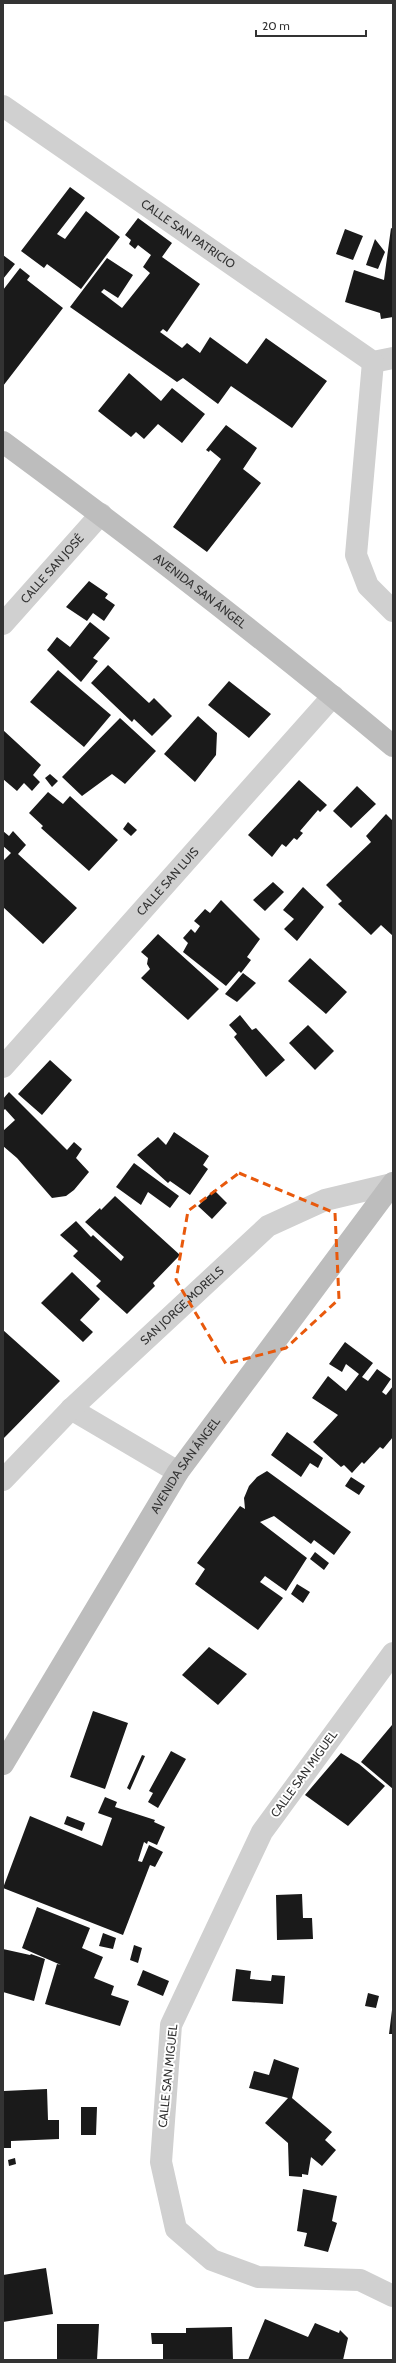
<svg xmlns="http://www.w3.org/2000/svg" width="396" height="2363" font-family="Cabin,sans-serif">
	<style>
		.building { fill: #1a1a1a }
		.lines { fill: none; stroke-linecap: round; stroke-linejoin: round }
		.street { stroke: #d0d0d0; stroke-width: 22 }
		.secondary { stroke: #bdbdbd; stroke-width: 22 }
		.marked { fill: none; stroke: #e8590c; stroke-width: 3; stroke-dasharray: 8 5; stroke-linejoin: round }
		.labels { text-anchor: middle; stroke-width: 4; stroke-linejoin: round; paint-order: stroke }
		.street-label { font-size: 12px; fill: #333; stroke: #fff }
	</style>
	<rect width="100%" height="100%" fill="#fff"/>
	<path class="building" d="M70,187L85,198L57,234L65,239L86,211L120,237L81,289L47,264L44,268L21,251Z
		M138,218L172,243L162,257L200,284L167,332L163,329L160,332L182,348L187,343L200,353L210,337L247,364L266,338L327,381L292,428L231,386L218,404L183,378L177,382L70,307L107,258L133,275L118,298L104,289L101,292L122,308L150,273L143,267L151,255L138,245L135,249L129,244L131,240L125,235Z
		M391,228L393,229V317L381,319L380,313L345,302L354,270L384,280Z
		M345,229L363,236L353,260L336,254Z
		M375,239L385,252L378,269L366,265Z
		M3,255L15,264L3,279Z
		M20,268L30,276L27,280L63,308L3,386V290Z
		M129,373L161,401L172,388L205,414L182,443L158,424L144,439L136,432L131,437L98,411Z
		M226,425L257,448L243,469L261,483L207,552L173,527L221,459L210,450L209,452L206,450Z
		M89,581L108,594L105,598L115,605L104,621L93,613L87,621L66,607Z
		M90,622L110,638L93,658L98,661L81,682L47,650L57,637L70,647Z
		M108,665L149,703L154,698L172,716L152,736L134,719L132,722L91,683Z
		M58,670L111,715L84,747L30,702Z
		M229,681L271,714L249,738L208,705Z
		M198,716L217,733L216,755L195,782L164,754Z
		M120,718L156,751L125,784L112,774L82,796L62,777Z
		M3,730L41,765L33,775L40,782L32,791L24,783L17,791L3,779Z
		M50,774L58,781L52,787L45,778Z
		M299,780L327,805L320,812L318,810L300,831L303,833L297,840L294,838L286,847L282,844L272,857L248,835Z
		M357,786L376,804L351,828L333,811Z
		M48,792L63,804L70,796L118,840L89,871L41,828L43,826L29,813Z
		M386,814L393,821V936L381,925L371,935L338,904L342,901L326,885L371,842L366,836Z
		M128,822L137,830L131,836L123,829Z
		M3,831L9,836L13,831L26,845L18,854L77,908L43,944L3,907V861L11,853L3,846Z
		M273,882L284,892L265,911L253,900Z
		M303,887L324,907L297,941L284,929L294,919L283,910Z
		M221,900L260,939L247,957L251,960L241,973L239,971L226,986L183,952L188,943L183,938L191,929L195,933L200,926L194,921L205,909L210,913Z
		M158,934L219,989L188,1020L141,978L150,969L147,964L148,958L141,952Z
		M310,958L347,992L326,1014L288,981Z
		M243,973L256,983L237,1002L225,994Z
		M240,1015L252,1030L256,1028L285,1060L266,1077L234,1037L237,1034L229,1025Z
		M308,1025L334,1051L315,1070L289,1043Z
		M50,1060L72,1080L42,1115L18,1094Z
		M9,1092L67,1150L74,1142L82,1149L76,1158L89,1172L74,1190L66,1196L52,1198L17,1158L3,1146V1131L15,1120L5,1109L3,1111V1099Z
		M174,1132L209,1156L203,1165L208,1169L190,1195L170,1181L168,1183L137,1155L158,1137L166,1145Z
		M134,1163L179,1196L170,1208L148,1192L141,1205L116,1187Z
		M214,1190L227,1203L212,1219L198,1206Z
		M115,1196L180,1255L153,1283L155,1286L127,1314L96,1286L101,1281L73,1256L78,1251L60,1235L76,1221L91,1237L93,1235L121,1261L124,1257L85,1222L100,1208L101,1210Z
		M72,1272L100,1299L80,1320L93,1332L83,1342L41,1303Z
		M3,1330L60,1381L3,1439Z
		M345,1342L373,1363L362,1377L368,1381L377,1369L391,1379L382,1392L386,1395L393,1386V1437L383,1449L380,1447L364,1464L362,1462L352,1473L344,1465L341,1467L313,1442L338,1415L312,1398L328,1376L346,1391L359,1374L346,1364L342,1372L329,1364Z
		M287,1432L323,1458L318,1468L310,1463L301,1477L271,1455Z
		M267,1471L351,1532L334,1555L314,1540L311,1544L274,1516L260,1522L307,1558L286,1591L265,1576L260,1582L283,1598L258,1630L195,1584L205,1569L197,1563L240,1506L245,1509L244,1498L249,1486L257,1477Z
		M351,1477L365,1486L359,1495L345,1486Z
		M315,1552L329,1563L324,1570L310,1559Z
		M297,1584L310,1592L303,1603L291,1594Z
		M209,1647L247,1674L218,1705L182,1675Z
		M93,1711L128,1723L105,1789L70,1777Z
		M392,1725L393,1726V1789L361,1762Z
		M171,1751L186,1759L158,1808L148,1802L153,1793L149,1791Z
		M341,1753L359,1764L385,1786L348,1826L305,1795Z
		M142,1755L145,1756L130,1790L127,1788Z
		M105,1797L117,1802L115,1807L155,1820L154,1822L165,1827L157,1845L148,1841L147,1844L144,1842L138,1861L142,1862L149,1845L163,1852L155,1867L150,1865L123,1935L3,1888L30,1816L102,1846L112,1818L98,1813Z
		M67,1816L85,1823L82,1831L64,1824Z
		M302,1894L303,1918H312L313,1939L277,1940L276,1895Z
		M37,1907L90,1928L82,1948L103,1957L94,1978L114,1986L111,1995L129,2001L120,2026L45,2004L57,1964L61,1965L22,1948Z
		M103,1933L116,1938L113,1949L99,1946Z
		M134,1945L142,1948L138,1963L130,1960Z
		M3,1949L30,1955L31,1954L45,1959L34,2001L3,1992Z
		M236,1969L251,1971L250,1979L271,1981L272,1975L285,1976L283,2004L232,2001Z
		M143,1970L169,1981L163,1996L137,1985Z
		M368,1993L379,1996L376,2008L365,2006Z
		M392,2010H393V2034H389Z
		M274,2059L299,2068L292,2098L332,2132L325,2140L336,2150L322,2166L311,2157L308,2175L302,2174V2177L289,2176L288,2143L265,2123L288,2098L249,2088L254,2071L269,2075Z
		M47,2089L48,2120H59V2139L11,2141V2148H3L4,2091Z
		M81,2107H97L96,2135H81Z
		M15,2158L16,2164L9,2166L8,2160Z
		M303,2189L337,2196L332,2221L337,2223L328,2252L304,2246L307,2233L297,2231Z
		M46,2268L53,2314L3,2322V2275Z
		M265,2319L308,2337L315,2323L339,2333L340,2330L348,2338L343,2360H248Z
		M57,2324H99L97,2360H57Z
		M232,2327L233,2360H163V2344H152L151,2333H186V2328Z"/>
	<g class="lines">
		<g class="street">
			<path id="s1" d="M3,106L373,362L393,358"/>
			<path d="M373,362L356,555L368,586L393,611"/>
			<path id="s2" d="M3,624L101,514"/>
			<path id="s3" d="M3,1067L333,696"/>
			<path d="M71,1409L178,1472"/>
			<path id="s4" d="M3,1480L71,1409L268,1226L325,1200L392,1184"/>
			<path d="M393,1653L262,1832L171,2025L161,2162L176,2229L212,2260L258,2277L360,2280L393,2296"/>
		</g>
		<g class="secondary">
			<path id="s5" d="M3,442C136,540 267,641 393,746"/>
			<path id="s6" d="M3,1764L178,1472L393,1183"/>
		</g>
	</g>
	<path class="marked" d="M239,1173L335,1213L339,1299L286,1348L226,1364L176,1280L188,1211Z"/>
	<g class="labels">
		<g class="street-label">
			<text dy="4" stroke="none"><textPath href="#s1" startOffset="225">CALLE SAN PATRICIO</textPath></text>
			<text dy="4" stroke="none"><textPath href="#s2" startOffset="74">CALLE SAN JOSÉ</textPath></text>
			<text dy="4" stroke="none"><textPath href="#s5" startOffset="247">AVENIDA SAN ÁNGEL</textPath></text>
			<text dy="4" stroke="none"><textPath href="#s3" startOffset="248">CALLE SAN LUIS</textPath></text>
			<text dy="4" stroke="none"><textPath href="#s4" startOffset="250">SAN JORGE MORELS</textPath></text>
			<text dy="4" stroke="none"><textPath href="#s6" startOffset="350">AVENIDA SAN ÁNGEL</textPath></text>
			<text transform="translate(304 1774) rotate(-54)" y="4">CALLE SAN MIGUEL</text>
			<text transform="translate(168 2076) rotate(-84)" y="4">CALLE SAN MIGUEL</text>
		</g>
	</g>
	<rect width="396" height="2363" fill="none" stroke="#333333" stroke-width="8"/>
	<path d="M256 30v6h110v-6" fill="none" stroke="#333333" stroke-width="2"/>
	<text x="262" y="30" font-size="12" fill="#333333" stroke="#ffffff" stroke-width="3" paint-order="stroke">20 m</text>
</svg>
